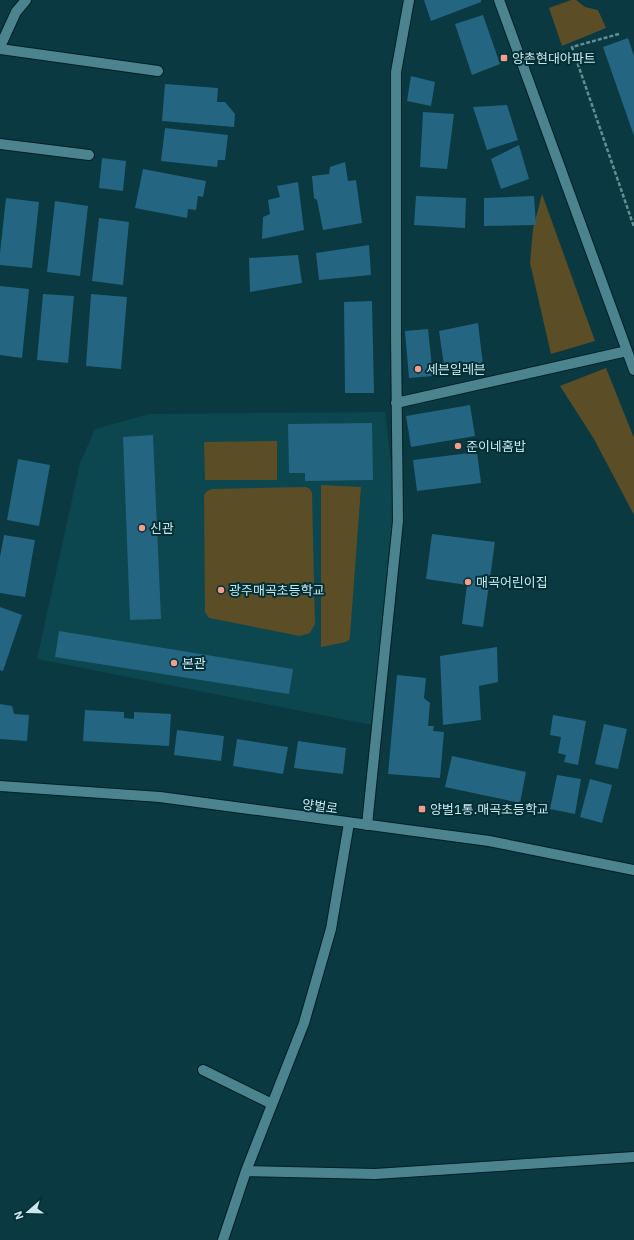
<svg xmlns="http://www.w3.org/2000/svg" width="634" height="1240" font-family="'IBM Plex Sans','Noto Sans KR',sans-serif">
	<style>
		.built { fill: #0c464f }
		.green { fill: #5b4d25 }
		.building { fill: #246581 }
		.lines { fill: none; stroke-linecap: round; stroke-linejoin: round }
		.minor-casing { stroke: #001f24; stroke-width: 12 }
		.tertiary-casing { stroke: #001f24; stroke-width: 12 }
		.path { stroke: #678d94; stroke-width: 2.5; stroke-dasharray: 4 2; stroke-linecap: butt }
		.minor { stroke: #4b848f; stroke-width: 10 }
		.tertiary { stroke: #4b848f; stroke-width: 10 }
		.poi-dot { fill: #f49d8d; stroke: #002f36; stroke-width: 1.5 }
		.labels { text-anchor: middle; stroke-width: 4; stroke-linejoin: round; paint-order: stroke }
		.poi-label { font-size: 13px; fill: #cbe7ed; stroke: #002f36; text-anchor: start }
		.street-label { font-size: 13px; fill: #cbe7ed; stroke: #002f36 }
	</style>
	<rect width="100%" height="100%" fill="#0a3941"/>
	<path class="built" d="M385,412L398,521L377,726L37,659L80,463L95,429L149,414Z"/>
	<path class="green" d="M571,0H576L585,7L598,10L606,28L562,46L549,8Z
		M542,194L595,341L551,354L530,263L533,229Z
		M606,368L634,438V515L594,439L560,386Z
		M277,441V480H205L204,442Z
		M321,485L361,487L350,636L349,640L346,642L321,647Z
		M306,487L310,489L312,493L315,624L310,633L300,636L209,618L205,612L204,495L207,491L212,489Z"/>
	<path class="building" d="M424,0H481V2L431,21Z
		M483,15L500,64L472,75L455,24Z
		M628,38L634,56V136L603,47Z
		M411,76L435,82L431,106L407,101Z
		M165,84L218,88L217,102H225L235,114L234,127L162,121Z
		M507,105L518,140L487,150L473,107Z
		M423,112L454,114L447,169L420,167Z
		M165,128L228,135L225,160H218L217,167L161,161Z
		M519,145L529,179L501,189L491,159Z
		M102,158L126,161L123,191L99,188Z
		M345,162L348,181L356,180L362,223L323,230L317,200L314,198L312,176L329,174L330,167Z
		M143,169L206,181L203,197L198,196L196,210L188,209L187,218L135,208Z
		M298,182L304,230L262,239L263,217L270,214L268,200L280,197L277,186Z
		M416,196L466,198L465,228L414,225Z
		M534,196L536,225L484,226V198Z
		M6,198L39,202L32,268L0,265V253Z
		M55,201L88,206L80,276L47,272Z
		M99,218L129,222L123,285L92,281Z
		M369,245L371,275L319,280L316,253Z
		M298,255L302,283L250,292L249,258Z
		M0,286L29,289L22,358L0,355Z
		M43,294L74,296L68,363L37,360Z
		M91,294L127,297L121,369L86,366Z
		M372,301L374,393H345L344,302Z
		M478,323L483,365L445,372L439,331Z
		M428,329L433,376L409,378L405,331Z
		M470,405L475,436L411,447L406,416Z
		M372,423L373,480L305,481V473H289L288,424Z
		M153,435L161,619L130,620L123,437Z
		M477,452L481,483L417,491L413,460Z
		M18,459L50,465L39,526L7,520Z
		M432,534L495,542L483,627L462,624L467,585L426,579Z
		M4,535L35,540L25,597L0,593V557Z
		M0,607L22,615L3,671L0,670Z
		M59,631L293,669L289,694L55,657Z
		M497,647L498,682L479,686L481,720L443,725L440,656Z
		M397,675L426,678L424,698L430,703L428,726H434L433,731L444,732L440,778L388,774Z
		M0,704L12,706L14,714L29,715L27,741L0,739Z
		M85,710L124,712V718L134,719V712L171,714L169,746L83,741Z
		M553,715L586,721L578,765L564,762L566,755L558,753L561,737L550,735Z
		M604,724L627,729L618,769L595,764Z
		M177,730L224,736L221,761L174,755Z
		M237,739L288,747L283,774L233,766Z
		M298,741L346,748L343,774L294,768Z
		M452,756L526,772L520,803L445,787Z
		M557,775L581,779L575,814L550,809Z
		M590,779L612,785L602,823L580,817Z"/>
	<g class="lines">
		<g class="minor-casing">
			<path id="minor" d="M499,0L634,370
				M0,47L16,12L26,0
				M0,49L158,71
				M0,144L89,155
				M396,403L627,351
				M367,825L398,521L396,338V72L409,0
				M203,1070L272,1104
				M246,1171L375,1174L634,1157
				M223,1240L246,1171L304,1023L331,929L349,823"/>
		</g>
		<g class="tertiary-casing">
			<path id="tertiary" d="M0,786L160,797L489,841L634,870"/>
		</g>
		<path class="path" d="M619,34L572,47L634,227"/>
		<use href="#minor" class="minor"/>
		<use href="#tertiary" class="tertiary"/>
	</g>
	<g class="poi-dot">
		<rect x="500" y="54" width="8" height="8" rx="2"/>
		<circle cx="418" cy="369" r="4"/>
		<circle cx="458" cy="446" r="4"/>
		<circle cx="142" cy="528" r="4"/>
		<circle cx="468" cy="582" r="4"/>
		<circle cx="221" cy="590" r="4"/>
		<circle cx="174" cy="663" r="4"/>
		<rect x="418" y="805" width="8" height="8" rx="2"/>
	</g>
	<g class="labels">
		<g class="poi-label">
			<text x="512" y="63">양촌현대아파트</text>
			<text x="426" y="374">세븐일레븐</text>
			<text x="466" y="451">준이네홈밥</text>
			<text x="150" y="533">신관</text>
			<text x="476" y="587">매곡어린이집</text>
			<text x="229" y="595">광주매곡초등학교</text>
			<text x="182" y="668">본관</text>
			<text x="430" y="814">양벌1통.매곡초등학교</text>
		</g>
		<g class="street-label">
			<text transform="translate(320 806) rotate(8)" y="5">양벌로</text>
		</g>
	</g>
	<g transform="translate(28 1212) rotate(250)" stroke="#002f36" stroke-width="3" paint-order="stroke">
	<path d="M0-3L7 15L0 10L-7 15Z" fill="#cbe7ed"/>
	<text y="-6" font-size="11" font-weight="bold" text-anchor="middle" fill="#cbe7ed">N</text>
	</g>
</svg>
